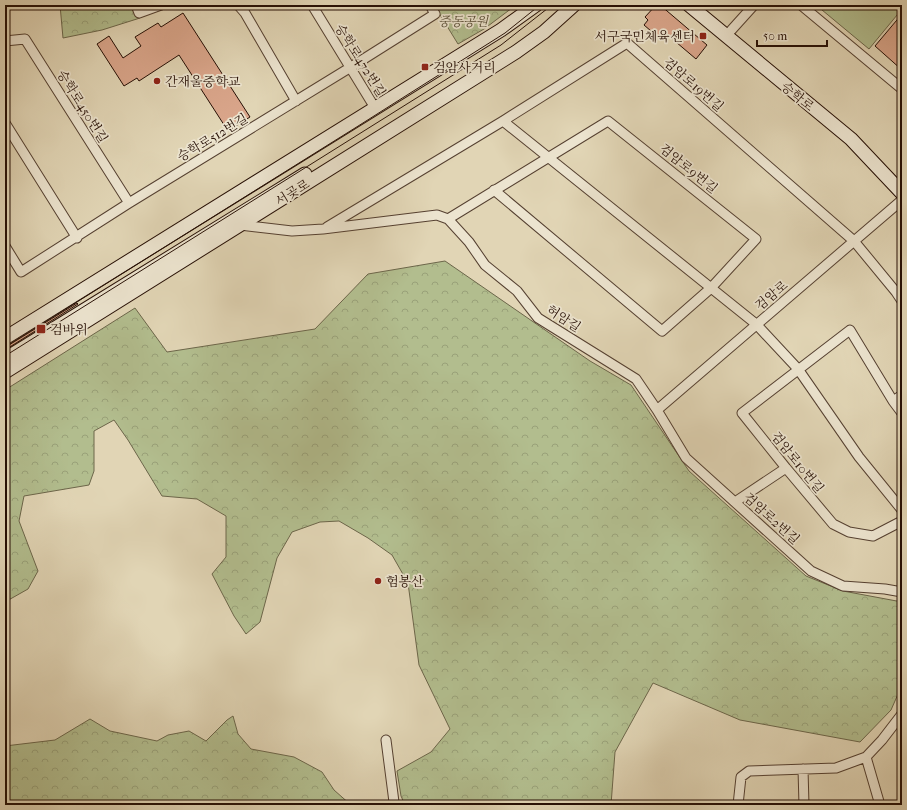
<svg xmlns="http://www.w3.org/2000/svg" width="907" height="810" font-family="'IM FELL French Canon','Noto Serif KR',serif">
	<style>
		.forest { fill: url(#forest-crowns); stroke: #6c664a }
		.pitch { fill: #b2bd8e; stroke: #6c664a }
		.building { fill: #d9a58a; stroke: #260f05 }
		.lines { fill: none; stroke-linecap: round; stroke-linejoin: round }
		.street-casing { stroke: #554031; stroke-width: 11 }
		.secondary-casing { stroke: #260f05; stroke-width: 15 }
		.street { stroke: #ece4cf; stroke-width: 9 }
		.secondary { stroke: #ece4cf; stroke-width: 13 }
		.tram { stroke: #260f05; stroke-width: 1 }
		.poi-dot { fill: #8f2418; stroke: #ece4cf; stroke-width: 1.5 }
		.labels { text-anchor: middle; stroke-width: 3.5; stroke-linejoin: round; paint-order: stroke }
		.park-label { font-size: 13px; font-style: italic; fill: #574c35; stroke: #ece4cf }
		.poi-label { font-size: 13px; fill: #260f05; stroke: #ece4cf; text-anchor: start }
		.street-label { font-size: 13px; fill: #260f05; stroke: #ece4cf }
	</style>
	<defs>
		<pattern id="forest-crowns" width="20" height="18" patternUnits="userSpaceOnUse"><rect width="20" height="18" fill="#b2bd8e"/><path d="M2 6a3 3 0 1 1 6 0M12 15a3 3 0 1 1 6 0" fill="none" stroke="#99a179"/></pattern>
	</defs>
	<rect width="100%" height="100%" fill="#e1d5b5"/>
	<filter id="stains"><feTurbulence type="fractalNoise" baseFrequency=".005" numOctaves="4"/><feColorMatrix values="0 0 0 0 .2 0 0 0 0 .09 0 0 0 0 .02 0 0 0 .5 -.17"/></filter>
	<radialGradient id="worn" r=".72"><stop offset=".6" stop-color="#630" stop-opacity="0"/><stop offset="1" stop-color="#630" stop-opacity=".3"/></radialGradient>
	<path class="forest" d="M60,5H135L140,18L102,30L63,38Z
		M434,5H516L484,29L458,44Z
		M445,261L590,361L631,385L689,471L806,576L843,591L902,602V685L891,710L860,742L740,720L653,683L615,752L611,805H405L401,796L397,771L431,752L450,729L419,665L408,583L392,555L368,538L339,521L320,522L292,532L277,558L260,622L246,634L234,616L212,574L226,557V516L197,499L162,496L128,440L114,420L94,431V471L89,485L24,496L19,521L38,571L28,589L5,602V390L135,308L167,352L315,329L368,274Z
		M233,716L238,734L251,749L294,757L322,772L334,790L351,805H5V746L55,740L90,719L110,731L157,741L168,735L189,731L206,741L227,720Z"/>
	<path class="pitch" d="M816,5H902V9L869,49Z"/>
	<path class="building" d="M656,5H660L707,45L696,59L663,31L658,37L644,25L648,20L645,17Z
		M183,13L250,117L228,131L179,55L139,81L137,78L124,86L97,44L109,36L123,58L141,46L135,37L158,23L161,27Z
		M902,14V70L875,46Z
		M77,303L78,304L5,350V346L9,345Z"/>
	<g class="lines">
		<g class="street-casing">
			<path id="street" d="M136,5L139,13L161,5
				M238,5L245,13L296,101
				M312,5L375,108
				M801,5L902,89
				M726,36L754,5
				M5,41L25,39L129,203
				M503,121L756,324L798,369L859,457L902,510
				M5,123L77,238
				M448,219L608,121L756,239L711,288L662,331L494,190
				M240,225L292,231L323,229L437,215L448,219L469,242L485,265L517,291L538,318L636,379L657,410L686,458L811,571L843,586L885,589L902,592
				M327,227L503,121L627,43L854,241L896,292L902,301
				M5,246L21,272L129,203L351,67L435,14L430,5
				M893,401L902,395
				M657,410L902,200
				M902,413L893,401L850,330L742,413L786,468L833,524L849,532L873,536L902,521
				M735,502L786,468
				M386,740L394,802L395,805
				M866,757L880,805
				M803,769L804,805
				M738,805L741,777L749,771L836,768L866,757L882,740L902,714"/>
		</g>
		<g class="secondary-casing">
			<path id="secondary" d="M689,5L851,139L902,193
				M5,338L501,30L536,5
				M5,359L305,174
				M5,372L516,52L544,32L574,5"/>
		</g>
		<use href="#street" class="street"/>
		<use href="#secondary" class="secondary"/>
		<path class="tram" d="M5,347L355,128L505,33L540,5
			M5,356L501,45L552,5"/>
	</g>
	<g class="poi-dot">
		<rect x="699" y="32" width="8" height="8" rx="2"/>
		<rect x="421" y="63" width="8" height="8" rx="2"/>
		<circle cx="157" cy="81" r="4"/>
		<rect x="36" y="324" width="10" height="10" rx="2"/>
		<circle cx="378" cy="581" r="4"/>
	</g>
	<g class="labels">
		<g class="park-label">
			<text x="463" y="26">중동공원</text>
		</g>
		<g class="poi-label">
			<text x="695" y="41" text-anchor="end">서구국민체육센터</text>
			<text x="433" y="72">검암사거리</text>
			<text x="165" y="86">간재울중학교</text>
			<text x="50" y="334">검바위</text>
			<text x="386" y="586">험봉산</text>
		</g>
		<g class="street-label">
			<text transform="translate(361 60) rotate(58)" y="5">승학로472번길</text>
			<text transform="translate(694 84) rotate(41)" y="5">검암로19번길</text>
			<text transform="translate(798 96) rotate(39)" y="5">승학로</text>
			<text transform="translate(83 106) rotate(58)" y="5">승학로450번길</text>
			<text transform="translate(212 137) rotate(-31)" y="5">승학로512번길</text>
			<text transform="translate(689 168) rotate(39)" y="5">검암로9번길</text>
			<text transform="translate(292 192) rotate(-32)" y="5">서곶로</text>
			<text transform="translate(771 295) rotate(-40)" y="5">검암로</text>
			<text transform="translate(564 318) rotate(33)" y="5">허암길</text>
			<text transform="translate(798 462) rotate(51)" y="5">검암로10번길</text>
			<text transform="translate(772 518) rotate(42)" y="5">검암로2번길</text>
		</g>
	</g>
	<rect width="907" height="810" fill="none" stroke="#e1d5b5" stroke-width="20"/>
	<rect x="6" y="6" width="895" height="798" fill="none" stroke="#260f05" stroke-width="2"/>
	<rect x="10" y="10" width="887" height="790" fill="none" stroke="#260f05"/>
	<path d="M757 40v6h70v-6" fill="none" stroke="#260f05" stroke-width="2"/>
	<text x="763" y="40" font-size="12" fill="#260f05" stroke="#ece4cf" stroke-width="3" paint-order="stroke">50 m</text>
	<rect width="100%" height="100%" filter="url(#stains)"/>
	<rect width="100%" height="100%" fill="url(#worn)"/>
</svg>
